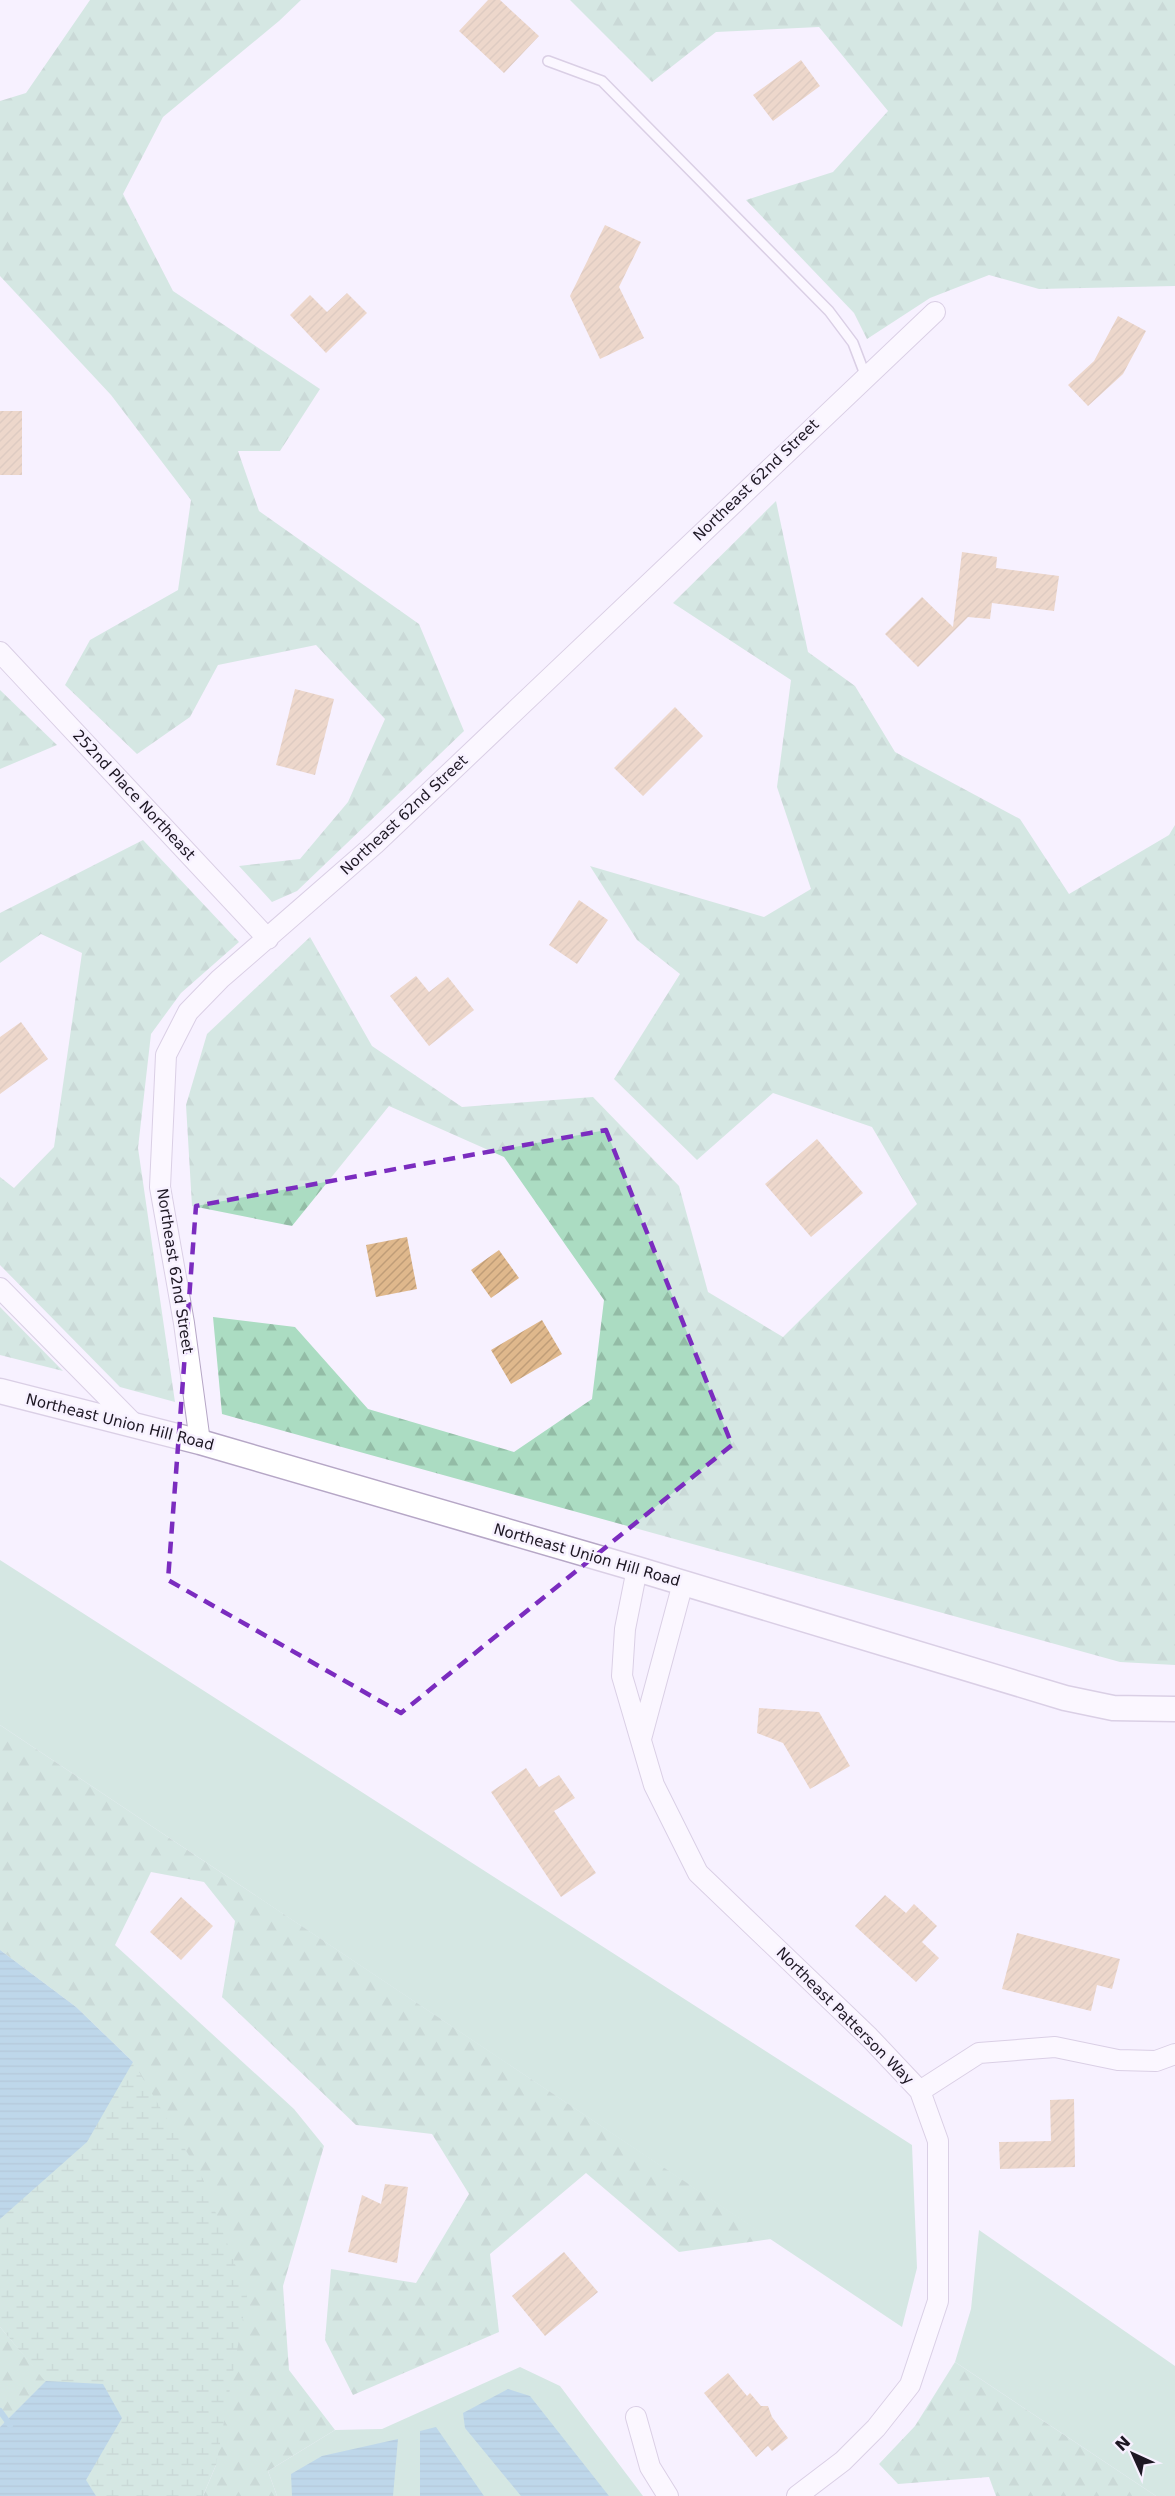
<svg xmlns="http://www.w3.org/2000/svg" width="1175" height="2496" font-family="'DejaVu Sans',sans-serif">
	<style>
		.grass { fill: #abdcc2 }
		.forest { fill: url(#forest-firs) }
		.wetland { fill: url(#wetland-marsh) }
		.water { fill: url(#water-rules) }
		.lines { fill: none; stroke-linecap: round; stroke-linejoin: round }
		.stream { stroke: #79b9d1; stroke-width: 6 }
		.building { fill: url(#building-hatch) }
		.service-casing { stroke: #b6a7c6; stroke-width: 12 }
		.minor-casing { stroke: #b6a7c6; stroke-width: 22 }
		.tertiary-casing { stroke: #b6a7c6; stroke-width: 27 }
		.service { stroke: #fff; stroke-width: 9 }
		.minor { stroke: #fff; stroke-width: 20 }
		.tertiary { stroke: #fff; stroke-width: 24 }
		.marked { fill: none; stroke: #7b2cbf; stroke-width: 4.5; stroke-dasharray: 12 8; stroke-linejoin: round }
		.labels { text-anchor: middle; stroke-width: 5; stroke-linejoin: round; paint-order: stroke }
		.street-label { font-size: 15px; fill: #1d1723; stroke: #f7f1ff }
	</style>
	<defs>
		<pattern id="forest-firs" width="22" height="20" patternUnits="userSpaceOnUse" patternTransform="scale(1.5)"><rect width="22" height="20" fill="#abdcc2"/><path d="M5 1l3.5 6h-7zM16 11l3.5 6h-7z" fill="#93bca6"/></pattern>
		<pattern id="wetland-marsh" width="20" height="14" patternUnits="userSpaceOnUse" patternTransform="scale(1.5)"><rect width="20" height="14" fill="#abdcc2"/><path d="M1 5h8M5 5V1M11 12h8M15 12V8" fill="none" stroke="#93bca6"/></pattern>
		<pattern id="water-rules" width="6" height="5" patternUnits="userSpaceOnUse" patternTransform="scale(1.5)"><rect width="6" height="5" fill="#79b9d1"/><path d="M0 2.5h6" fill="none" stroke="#689eb3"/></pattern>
		<pattern id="building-hatch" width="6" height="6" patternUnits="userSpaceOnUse" patternTransform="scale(1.5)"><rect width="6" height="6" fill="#dfb88c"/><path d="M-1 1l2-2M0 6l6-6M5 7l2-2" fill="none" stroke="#bf9d78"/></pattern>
	</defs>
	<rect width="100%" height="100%" fill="#f7f1ff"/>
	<path class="grass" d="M0,1560L912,2145L917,2268L902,2327L0,1725Z
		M979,2230L1175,2366V2496H1156L955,2362L971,2309Z
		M520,2367L560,2386L643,2496H277L268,2471L335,2430L382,2429Z"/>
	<path class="forest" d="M90,0H301L279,21L163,117L123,194L173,291L320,389L280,451H238L259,511L419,624L464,731L297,891L272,902L239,866L300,859L348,802L385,719L316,645L218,665L190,717L137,754L65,685L90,640L178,590L191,500L111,395L0,276V101L26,93Z
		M570,0H1175V286L1039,289L989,275L930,298L867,339L854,313L746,200L833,172L888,111L819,27L716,32L652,82Z
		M776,501L808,652L855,686L895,752L1020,819L1069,894L1169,835L1175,825V1665L1120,1662L222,1414L213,1317L295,1327L368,1409L514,1452L592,1399L604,1300L504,1157L389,1106L292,1226L192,1206L186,1105L207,1034L310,937L372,1046L462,1107L593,1097L679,1186L708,1292L783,1337L917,1204L872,1127L773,1093L697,1160L614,1079L680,974L637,940L590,866L764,917L811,889L777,787L791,680L673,603Z
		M0,690L57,745L0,769Z
		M143,840L239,942L181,993L151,1034L138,1148L175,1402L120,1387L0,1265V1177L14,1188L54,1147L82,953L41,934L0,963V913Z
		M0,1307L63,1371L0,1355Z
		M0,1725L771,2239L679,2252L586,2173L490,2254L499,2332L353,2395L325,2340L331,2269L416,2283L469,2194L432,2134L356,2125L222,1997L235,1921L204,1882L151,1872L115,1945L294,2109L324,2146L283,2286L289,2370L335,2430L268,2471L277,2496H203L216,2465L133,2062L76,2007L0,1950Z
		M0,2327L46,2381L0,2427Z
		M955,2362L1156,2496H996L989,2477L898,2484L879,2464L915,2426Z"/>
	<path class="wetland" d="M0,1950L76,2007L133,2062L203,2179L247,2296L216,2465L203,2496H0V2427L45,2381L0,2327Z"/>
	<path class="water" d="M0,1950L76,2007L133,2062L87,2142L0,2219Z
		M46,2381L103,2384L122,2418L86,2480L96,2496H0V2427Z
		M508,2389L530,2396L609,2496H521L465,2428L463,2413Z
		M436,2427L484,2496H420V2431Z
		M398,2439L393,2496H292L291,2474L322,2456Z"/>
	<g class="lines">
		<path class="stream" d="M0,2411L10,2425"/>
	</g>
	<path class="building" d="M488,0H500L539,36L504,73L459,31Z
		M801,60L820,86L773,121L753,95Z
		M605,225L641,242L619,287L644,338L600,359L570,296Z
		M347,293L367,313L326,353L290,315L310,295L327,312Z
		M1118,316L1146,331L1123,374L1088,406L1068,385L1094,361Z
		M0,411H22V475H0Z
		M962,552L997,557L996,568L1059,576L1054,611L992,603L990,619L968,617L918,667L885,634L922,597L953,627Z
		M295,689L334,699L315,775L276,765Z
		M675,707L703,736L643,796L614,768Z
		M579,900L608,920L577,964L549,945Z
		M416,976L429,992L448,977L474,1010L429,1046L390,996Z
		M21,1022L48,1059L0,1094V1037Z
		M817,1139L863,1193L811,1237L765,1184Z
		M407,1237L417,1289L376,1297L366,1245Z
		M499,1250L519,1278L491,1298L471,1270Z
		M542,1320L562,1354L511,1384L491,1350Z
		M759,1708L819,1712L850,1766L810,1789L783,1743L757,1733Z
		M526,1768L539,1787L559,1775L575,1798L554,1811L596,1873L561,1897L491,1792Z
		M885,1895L906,1913L914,1904L937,1926L922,1942L939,1958L916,1982L855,1926Z
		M181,1897L213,1926L181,1960L150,1932Z
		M1017,1933L1120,1959L1112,1989L1097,1985L1091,2011L1002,1989Z
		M1074,2099L1075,2167L1000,2169L999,2142L1051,2141L1050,2100Z
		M385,2184L408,2187L397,2263L348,2252L362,2195L381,2204Z
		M564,2252L598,2292L545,2336L512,2296Z
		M728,2373L747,2396L750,2393L761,2406H768L772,2417L788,2438L772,2451L768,2446L756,2457L704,2393Z"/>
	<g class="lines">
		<g class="service-casing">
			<path id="service" d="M548,61L602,81L829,311L853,343L866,377"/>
		</g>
		<g class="minor-casing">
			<path id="minor" d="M0,652L268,939
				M0,1288L136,1426
				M200,1442L184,1323L160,1187L166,1055L188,1012L220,979L375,844L935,312
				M637,1569L625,1629L622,1676L654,1785L698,1873L869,2037L920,2091L938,2141V2301L910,2385L876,2428L843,2461L797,2496
				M641,1739L683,1583
				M920,2091L979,2053L1055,2047L1118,2060L1156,2061L1175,2054
				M636,2417L650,2467L668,2496"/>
		</g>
		<g class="tertiary-casing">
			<path id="tertiary" d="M0,1391L200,1442L637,1569L1065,1698L1113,1708L1175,1709"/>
		</g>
		<use href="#service" class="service"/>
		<use href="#minor" class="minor"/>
		<use href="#tertiary" class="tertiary"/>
	</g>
	<path d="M0 0H1175V2496H0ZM606,1130L732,1445L401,1713L168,1580L196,1206Z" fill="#f7f1ff" fill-opacity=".55" fill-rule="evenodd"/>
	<path class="marked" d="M606,1130L732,1445L401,1713L168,1580L196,1206Z"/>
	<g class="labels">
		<g class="street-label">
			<text transform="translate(756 480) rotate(-44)" y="5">Northeast 62nd Street</text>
			<text transform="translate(134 795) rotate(47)" y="5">252nd Place Northeast</text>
			<text transform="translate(404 815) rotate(-43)" y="5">Northeast 62nd Street</text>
			<text transform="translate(175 1271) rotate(81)" y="5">Northeast 62nd Street</text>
			<text transform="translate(120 1422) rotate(14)" y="5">Northeast Union Hill Road</text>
			<text transform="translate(587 1555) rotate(16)" y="5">Northeast Union Hill Road</text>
			<text transform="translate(845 2016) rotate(45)" y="5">Northeast Patterson Way</text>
		</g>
	</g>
	<g transform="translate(1133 2454) rotate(315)" stroke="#f7f1ff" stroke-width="4.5" paint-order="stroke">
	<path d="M0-4.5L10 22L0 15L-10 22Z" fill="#1d1723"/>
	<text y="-9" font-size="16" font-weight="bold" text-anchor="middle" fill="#1d1723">N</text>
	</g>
</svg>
